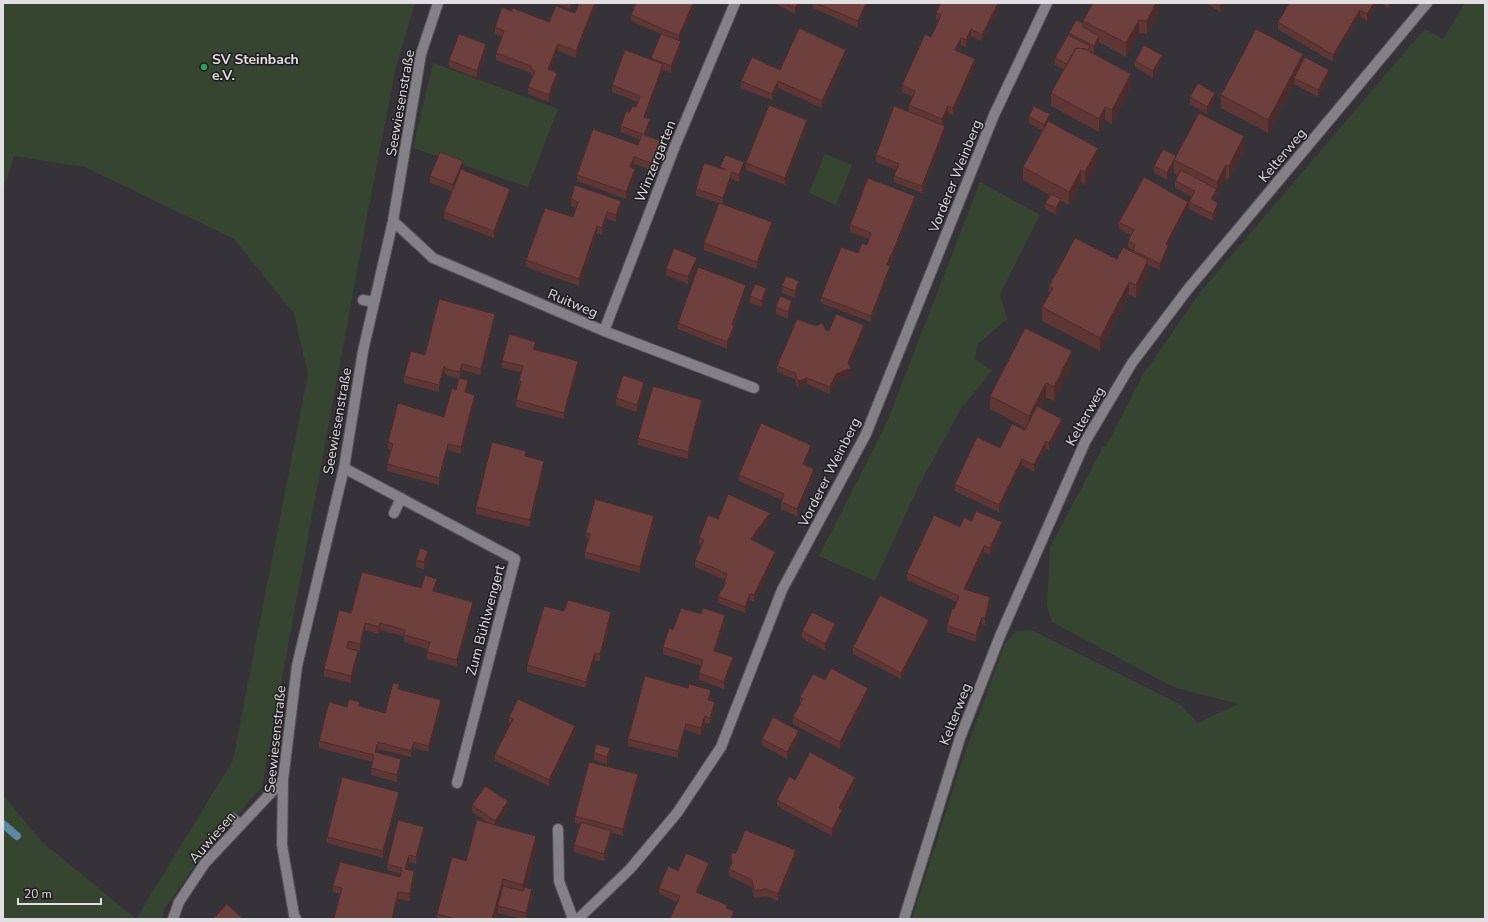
<svg xmlns="http://www.w3.org/2000/svg" width="1488" height="922" font-family="'Nunito Sans',sans-serif">
	<style>
		.green { fill: #35452f }
		.lines { fill: none; stroke-linecap: round; stroke-linejoin: round }
		.stream { stroke: #5b89a5; stroke-width: 8 }
		.service-casing { stroke: #545256; stroke-width: 12 }
		.minor-casing { stroke: #545256; stroke-width: 12 }
		.service { stroke: #848186; stroke-width: 10 }
		.minor { stroke: #848186; stroke-width: 10 }
		.wall { fill: #5e3634 }
		.shaded-wall { fill: #4c2c2b }
		.building { fill: #6d3f3d; stroke: #4c2c2b }
		.leisure-dot { fill: #2e9e5b; stroke: #1d1b1e; stroke-width: 1.5 }
		.labels { text-anchor: middle; stroke-width: 3; stroke-linejoin: round; paint-order: stroke }
		.poi-label { font-size: 14px; font-weight: bold; fill: #e1dfe2; stroke: #1d1b1e; text-anchor: start }
		.street-label { font-size: 14px; fill: #e1dfe2; stroke: #1d1b1e }
	</style>
	<rect width="100%" height="100%" fill="#363338"/>
	<path class="green" d="M3,3H415L395,71L366,222L262,787L207,849L165,908L162,919H3V795L41,841L136,919L233,760L308,374L294,314L234,239L85,167L14,156L3,190Z
		M1465,3H1485V919H912L962,761L1005,644L1016,631L1031,630L1181,705L1198,723L1238,704L1173,687L1052,622L1047,606L1050,547L1103,447L1106,446L1144,373L1202,290L1415,40L1425,29L1443,39Z
		M433,63L558,109L528,187L413,148Z
		M825,154L852,165L836,205L809,193Z
		M980,182L1040,215L1000,294L1007,319L977,345L975,359L992,371L962,407L920,483L875,581L819,556L887,422Z"/>
	<g class="lines">
		<path class="stream" d="M3,824L17,836"/>
		<g class="service-casing">
			<path id="service" d="M363,300L374,302
				M394,513L401,498
				M232,818L241,825
				M558,829L559,881L573,919"/>
		</g>
		<g class="minor-casing">
			<path id="minor" d="M393,221L433,258L604,331L754,388
				M604,331L675,146L735,3
				M344,468L515,559L457,783
				M173,919L179,902L205,863L283,780
				M296,919L294,915L282,845L283,780L297,666L344,468L363,351L393,221L421,54L438,3
				M578,919L630,869L677,813L721,747L782,590L866,434L994,115L1047,3
				M904,919L960,738L1000,636L1085,442L1132,363L1188,289L1427,3"/>
		</g>
		<use href="#service" class="service"/>
		<use href="#minor" class="minor"/>
	</g>
	<path class="wall" d="M555,3H572L570,9Z
		M579,3L576,58L558,51L550,70L557,79L549,102L528,94V87L532,76H531V73L496,60V53L502,37L495,34V27L511,11L549,22L575,13Z
		M696,3L679,40L681,48L671,73L663,70V71L646,118L650,126L647,136L662,148L654,171L634,164L632,168L635,176L626,199L577,181V175L638,145L640,140L621,132V126L630,112L636,107L638,102L612,92V85L651,60V58L661,34L631,21V15Z
		M774,3H801V4L795,14Z
		M813,3H868L858,28L813,8Z
		M1001,3L982,41L971,36L966,47L961,45L958,51L975,66L953,115L948,113L942,125L945,133L922,193L894,182V176L897,170L876,162V155L909,112V105L913,97L902,92V85L931,37L939,21L936,19V13Z
		M1092,3H1159V10L1147,34L1139,33L1126,57L1099,42L1094,53L1090,50V52L1131,88L1112,124L1105,120L1099,132L1051,106V93L1064,69L1055,65V58L1069,35V33L1083,23V21L1092,5Z
		M1208,3H1227L1220,12L1208,4Z
		M1378,3L1367,21L1360,16L1333,62L1278,29V22Z
		M1381,3H1392L1389,8Z
		M486,51L477,78L449,67V60Z
		M846,57L822,108L778,88L772,100L741,88V81L780,70Z
		M1303,60L1329,76L1318,97L1294,84L1268,133L1221,108V95Z
		M1135,61L1162,62L1153,78L1135,67Z
		M1190,97L1215,100L1207,114L1190,104Z
		M1029,116L1050,121L1049,122L1098,162L1085,185L1081,183L1069,205L1061,201V206L1056,215L1045,209V203L1050,195L1023,180V167L1043,131L1029,123Z
		M807,127L785,185L746,170V163Z
		M1244,150L1229,180L1226,178L1214,201L1218,210L1213,221L1189,209V202L1192,197L1175,188V181L1178,175L1174,173V166L1167,180L1154,173V166L1176,157Z
		M720,167L744,169L739,182L732,179L723,204L772,228L757,269L704,250V243L719,203L696,196V189L720,168Z
		M463,168L462,170L510,196L494,238L444,219V212L452,191L430,183V176Z
		M571,199L621,208L616,222L607,219L602,235L597,233L579,286L526,267V260L573,217L576,208L571,206Z
		M915,203L892,261H891L889,266L890,273L871,322L821,303V297L858,253L867,245L869,239L850,232V225Z
		M1188,208L1168,246V253L1160,270L1148,265V274L1136,298L1129,295L1100,351L1042,321V307L1049,295V286L1117,259L1133,252V250L1128,247V241L1131,235L1119,229V222Z
		M697,264L688,284L666,275V269Z
		M782,286L799,287L795,298L782,293Z
		M746,292L734,326V333L727,349L678,329V323Z
		M766,295L762,307L750,303V296Z
		M776,307L792,308L788,319L776,314Z
		M495,320L481,375L462,370L460,378L468,387L466,393L475,402L461,454L448,450L439,485L387,471V464L391,450L388,449V442L444,417L456,390L459,379L446,375L444,372L439,392L404,383V376L425,355Z
		M829,331H864L850,366L851,375L836,381L830,394L807,384L798,388L795,379L777,372V366Z
		M535,349L578,367L564,419L516,407V400L520,388L519,387V381L521,372L502,368V361Z
		M1072,364L1054,401L1046,397L1040,408L1062,426L1049,450L1046,448L1034,472L1022,465L999,512L955,491V484L1000,448L1025,430L1026,428L990,409V396Z
		M644,389L637,412L616,405V398Z
		M702,406L688,459L638,445V438Z
		M811,451L805,465L814,476L797,516L781,509V502L782,500L739,481V475Z
		M526,456L544,467L530,527L476,514V507Z
		M718,519L770,520L754,541L775,559L754,602L750,600L745,613L718,603V596L724,587V582L725,580L695,567V560L702,545L699,544V538Z
		M972,521L1002,529L990,555L984,552L967,590L990,604L985,625L982,624L976,642L947,632V626L957,602L907,580V573L960,527Z
		M654,523L640,573L585,558V552L589,540L586,539V532Z
		M428,557L424,569L416,567V560Z
		M437,585L435,592L473,609L457,667L427,659V652L428,649L404,642V636L380,630L379,634L365,630L360,651L348,648L358,658L351,683L324,676V669L351,613L421,588Z
		M564,611L611,619L600,661L595,660L586,688L527,672V665Z
		M725,622L716,651L733,664L724,689L699,680V673L701,666L663,654V647L673,630Z
		M929,627L901,679L853,654V647Z
		M802,631H835L825,651L802,638Z
		M399,689L441,707L429,752L414,748L411,757L378,749L377,752L401,766L397,782L371,775V768L373,762L319,748V741L347,707L385,713Z
		M868,695L840,749L793,724V717L800,703V697Z
		M711,697L710,701L715,709L710,724L705,723L701,735L686,730L678,758L628,746V739Z
		M509,717L575,733L549,786L495,761V754L510,724H509Z
		M799,738L787,759L762,745V739Z
		M594,753L610,755L607,764L594,760Z
		M795,780L855,784L842,810V817L832,836L777,806V800Z
		M638,781L623,836L611,832V838L604,861L574,852V845L580,824L575,823V816Z
		M399,798L383,858L327,843V837Z
		M472,805L508,808L497,825L536,849L526,888L532,896L526,919H522L498,913V911L496,919H437V914L466,861L488,823L472,812Z
		M424,834L416,864L409,862L407,869L414,878L410,901L398,899L393,919H334L340,894L333,892V886L400,877L401,874L387,870V864Z
		M731,853L796,857L778,901L766,896L754,898L752,887L729,876V869L731,864Z
		M709,869L699,893L727,908L734,918L677,902L659,894V888L678,871Z"/>
	<path class="shaded-wall" d="M570,3H572L570,9Z
		M595,3H598L576,58V51Z
		M693,3H696L679,42V36Z
		M798,3H801V4L795,14V8Z
		M866,3H868L858,28V21Z
		M998,3H1001L982,41V35Z
		M1156,3H1159V10L1147,34V21Z
		M1222,3H1227L1220,12V6Z
		M1374,3H1378L1367,21V14Z
		M1389,3H1392L1389,8Z
		M1360,10V16L1333,62V55Z
		M1139,20V33L1126,57V43Z
		M971,29V36L966,47V40Z
		M1099,36V42L1094,53V46Z
		M961,38V45L955,57V50Z
		M681,41V48L671,73V66Z
		M486,44V51L477,78V71Z
		M558,44V51L548,76V69Z
		M846,50V57L822,108V101Z
		M1303,54V67L1294,78V84L1268,133V120Z
		M1162,55V62L1153,78V71Z
		M975,59V66L953,115V108Z
		M663,64V71L644,124V117Z
		M1329,70V76L1318,97V90Z
		M557,73V79L549,102V95Z
		M1131,74V88L1112,124V110Z
		M778,81V88L772,100V94Z
		M1215,93V100L1207,114V107Z
		M948,106V113L942,126V119Z
		M1105,107V120L1099,132V119Z
		M1050,114V121L1044,131V125Z
		M650,119V126L644,141V135Z
		M807,120V127L785,185V178Z
		M945,126V133L922,193V186Z
		M1244,136V150L1229,180V166Z
		M662,141V148L654,171V164Z
		M1098,148V162L1085,185V172Z
		M1176,156L1174,160V166L1167,180V173Z
		M634,157V164L630,174V167Z
		M463,161V168L453,192V185Z
		M744,162V169L739,182V175Z
		M1226,165V178L1211,206V199L1217,189V182Z
		M635,169V176L626,199V192Z
		M1081,170V183L1069,205V192Z
		M732,172V179L723,205V198Z
		M510,189V196L494,238V231Z
		M915,196V203L892,261V254Z
		M1061,199V206L1056,215V208Z
		M621,201V208L616,222V215Z
		M1188,202V208L1166,251V244Z
		M1218,203V210L1213,221V214Z
		M607,212V219L602,235V228Z
		M772,222V228L757,269V262Z
		M597,226V233L579,286V279Z
		M1168,246V253L1160,270V264Z
		M891,254V261L887,271V265Z
		M697,258V264L688,284V277Z
		M1148,260V274L1136,298V285Z
		M890,266V273L871,322V316Z
		M799,281V287L795,298V291Z
		M1129,282V295L1100,351V338Z
		M746,285V292L732,331V325Z
		M766,288V295L762,307V301Z
		M792,301V308L788,319V312Z
		M495,314V320L481,375V369Z
		M864,325V331L849,369L851,368V375L836,381L830,394V387L836,374L848,363Z
		M734,326V333L727,349V342Z
		M536,342V349L533,355V349Z
		M1072,351V364L1054,401V387Z
		M578,361V367L564,419V413Z
		M462,364V370L460,379V372Z
		M444,366V372L439,392V385Z
		M807,378V384L798,388V381Z
		M468,380V387L465,399V392Z
		M644,382V389L637,412V405Z
		M1046,383V397L1029,429V416Z
		M475,395V402L461,454V447Z
		M702,400V406L688,459V452Z
		M1062,419V426L1049,450V443Z
		M1046,441V448L1034,472V465Z
		M448,444V450L439,485V478Z
		M811,445V451L803,471V464Z
		M1022,459V465L999,512V505Z
		M544,461V467L530,527V520Z
		M814,469V476L797,516V509Z
		M770,513V520L751,545V539Z
		M654,516V523L640,573V567Z
		M1002,522V529L990,555V548Z
		M984,546V552L964,596V589Z
		M428,551V557L424,569V562Z
		M775,552V559L754,602V595Z
		M437,579V585L433,598V591Z
		M750,594V600L745,613V607Z
		M990,597V604L985,625V618Z
		M473,602V609L457,667V660Z
		M611,612V619L600,661V654Z
		M725,615V622L714,657V651Z
		M982,617V624L976,642V635Z
		M929,620V627L901,679V673Z
		M365,623V630L360,651V644Z
		M380,623V630L379,634V627Z
		M835,624V631L825,651V644Z
		M358,651V658L351,683V676Z
		M595,653V660L586,688V682Z
		M733,657V664L724,689V682Z
		M868,688V695L840,749V742Z
		M711,690V697L708,707V700Z
		M441,700V707L429,752V746Z
		M715,702V709L710,724V718Z
		M705,716V723L701,735V728Z
		M686,724V730L678,758V751Z
		M575,726V733L549,786V780Z
		M799,731V738L787,759V752Z
		M378,742V749L375,759V752Z
		M414,742V748L411,757V751Z
		M610,748V755L607,764V757Z
		M401,759V766L397,782V775Z
		M638,774V781L623,836V829Z
		M855,777V784L839,815V808Z
		M399,792V798L383,858V851Z
		M508,801V808L495,827V821Z
		M842,810V817L832,836V829Z
		M424,827V834L416,864V857Z
		M611,831V838L604,861V854Z
		M536,836V849L523,898V885Z
		M796,850V857L778,901V894Z
		M409,855V862L405,875V869Z
		M709,863V869L696,899V892Z
		M414,871V878L410,901V894Z
		M503,879V893L498,906V911L496,919H492Z
		M532,889V896L526,919V913Z
		M398,892V899L393,919H392Z
		M734,911V918L733,919H731Z"/>
	<path class="building" d="M579,3H595L576,51L558,44L548,69L557,73L549,95L528,87L535,71L531,69V66L496,53L504,31L495,27L502,7L511,11L513,8L549,22L556,6L575,13Z
		M636,3H693L679,36L631,15Z
		M786,3H798L795,8Z
		M816,3H866L858,21Z
		M941,3H998L982,35L971,29L966,40L961,38L955,50L975,59L953,108L948,106L942,119L909,105L915,91L902,85L925,34L931,37L941,15L936,13Z
		M1093,3H1156L1147,21L1139,20L1126,43L1083,21Z
		M1217,3H1222L1220,6Z
		M1289,3H1374L1367,14L1360,10L1333,55L1278,22Z
		M1076,20L1083,23V27L1099,36L1094,46L1069,33Z
		M799,28L846,50L822,101L778,81L772,94L741,81L752,57L780,70Z
		M1256,29L1303,54L1268,120L1221,95Z
		M459,34L486,44L477,71L449,60Z
		M661,34L681,41L671,66L651,58Z
		M1068,35L1090,46L1088,50L1085,49L1076,48L1067,64L1055,58Z
		M1144,45L1162,55L1153,71L1135,61Z
		M1076,48L1085,49L1131,74L1112,110L1105,107L1099,119L1051,93Z
		M625,50L663,64L644,117L650,119L644,135L662,141L654,164L634,157L630,167L635,169L626,192L577,175L593,129L638,145L642,134L621,126L626,111L630,112L632,106L636,107L640,96L612,85Z
		M1305,57L1329,70L1318,90L1294,78Z
		M1198,83L1215,93L1207,107L1190,97Z
		M769,105L807,120L785,178L746,163Z
		M894,106L945,126L922,186L894,176L899,164L876,155Z
		M1034,106L1050,114L1044,125L1029,116Z
		M1199,113L1244,136L1229,166L1226,165L1217,182L1174,160Z
		M1048,121L1098,148L1085,172L1081,170L1069,192L1023,167Z
		M1163,149L1176,156L1167,173L1154,166Z
		M440,152L463,161L453,185L430,176Z
		M725,155L744,162L739,175L732,172L723,198L696,189L704,163L726,170L720,167Z
		M461,169L510,189L494,231L444,212Z
		M1181,170L1217,189L1211,199L1218,203L1213,214L1189,202L1195,191L1175,181Z
		M1144,177L1188,202L1166,244L1168,246L1160,264L1133,250L1135,245L1128,241L1134,230L1119,222Z
		M868,178L915,196L892,254H891L887,265L890,266L871,316L821,297L841,247L858,253L862,243L867,245L871,233L850,225Z
		M575,185L621,201L616,215L607,212L602,228L597,226L579,279L526,260L545,208L573,217L578,202L571,199Z
		M1051,194L1061,199L1056,208L1045,203Z
		M719,203L772,222L757,262L704,243Z
		M1075,238L1117,259L1123,247L1148,260L1136,285L1129,282L1100,338L1042,307L1053,288L1049,286Z
		M674,248L697,258L688,277L666,269Z
		M698,267L746,285L732,325L734,326L727,342L678,323Z
		M786,276L799,281L795,291L782,286Z
		M755,284L766,288L762,301L750,296Z
		M780,296L792,301L788,312L776,307Z
		M439,299L495,314L481,369L462,364L460,372L446,369L444,366L439,385L404,376L411,351L425,355Z
		M836,314L864,325L848,363L851,368L836,374L830,387L807,378L798,381L795,373L777,366L797,319L816,326L822,323L826,330L829,331Z
		M1025,328L1072,351L1054,387L1046,383L1029,416L990,396Z
		M509,334L536,342L533,349L578,361L564,413L516,400L521,381H519L523,366L502,361Z
		M623,375L644,382L637,405L616,398Z
		M459,378L468,380L465,392L475,395L461,447L448,444L439,478L387,464L393,444L388,442L398,403L444,417L452,388L456,390Z
		M653,386L702,400L688,452L638,438Z
		M1037,406L1062,419L1049,443L1046,441L1034,465L1022,459L999,505L955,484L977,437L1000,448L1012,424L1025,430Z
		M761,423L811,445L803,464L814,469L797,509L781,502L784,494L739,475Z
		M492,442L526,451L525,456L544,461L530,520L476,507Z
		M728,494L770,513L751,539L775,552L754,595L750,594L745,607L718,596L726,583L724,582L727,574L695,560L704,540L699,538L708,515L718,519Z
		M595,499L654,516L640,567L585,552L590,534L586,532Z
		M976,511L1002,522L990,548L984,546L964,589L990,597L985,618L982,617L976,635L947,626L952,608L954,609L959,596L907,573L934,515L960,527L964,517L972,521Z
		M420,548L428,551L424,562L416,560Z
		M362,572L421,588L425,575L437,579L433,591L473,602L457,660L427,652L430,642L404,635L405,630L380,623L379,627L365,623L360,644L348,641L347,648L358,651L351,676L324,669L339,610L351,613Z
		M880,595L929,620L901,673L853,647Z
		M568,600L611,612L600,654L595,653L586,682L527,665L544,606L564,611Z
		M681,608L701,614L703,608L725,615L714,651L733,657L724,682L699,673L703,660L663,647L669,628L673,630Z
		M812,612L835,624L825,644L802,631Z
		M831,668L868,688L840,742L793,717L803,699L800,697L813,674L825,680Z
		M645,676L688,688L689,684L711,690L708,700L715,702L710,718L705,716L701,728L686,724L678,751L628,739Z
		M393,683L399,684L398,689L441,700L429,746L414,742L411,751L378,742L375,752L401,759L397,775L371,768L374,755L319,741L329,702L347,707L349,699L360,702L359,706L385,713Z
		M518,699L575,726L549,780L495,754L513,719L509,717Z
		M773,717L799,731L787,752L762,739Z
		M596,744L610,748L607,757L594,753Z
		M810,752L855,777L839,808L842,810L832,829L777,800L789,776L795,780Z
		M589,762L638,774L623,829L575,816Z
		M342,777L399,792L383,851L327,837Z
		M485,786L508,801L495,821L472,805Z
		M398,820L424,827L416,857L409,855L405,869L414,871L410,894L398,892L392,919H338L334,918L342,888L333,886L340,862L400,877L402,868L387,864Z
		M477,820L536,836L523,885L503,879L492,919H456L437,914L452,857L466,861Z
		M581,822L611,831L604,854L574,845Z
		M745,830L796,850L778,894L766,889L754,891L752,880L729,869L732,863L731,853H736Z
		M686,853L709,863L696,892L727,905L726,908L734,911L731,919H670L680,896L659,888L668,866L678,871Z
		M503,886L523,891L524,887L532,889L526,913L498,906Z
		M227,904L243,919H213Z"/>
	<circle class="leisure-dot" cx="204" cy="67" r="4"/>
	<g class="labels">
		<g class="poi-label">
			<text x="212" y="64">SV Steinbach<tspan x="212" dy="16">e.V.</tspan></text>
		</g>
		<g class="street-label">
			<text transform="translate(400 103) rotate(-80)" y="5">Seewiesenstraße</text>
			<text transform="translate(1282 155) rotate(-50)" y="5">Kelterweg</text>
			<text transform="translate(655 161) rotate(-68)" y="5">Winzergarten</text>
			<text transform="translate(955 176) rotate(-68)" y="5">Vorderer Weinberg</text>
			<text transform="translate(573 303) rotate(23)" y="5">Ruitweg</text>
			<text transform="translate(1085 416) rotate(-61)" y="5">Kelterweg</text>
			<text transform="translate(337 421) rotate(-80)" y="5">Seewiesenstraße</text>
			<text transform="translate(829 472) rotate(-63)" y="5">Vorderer Weinberg</text>
			<text transform="translate(485 620) rotate(-75)" y="5">Zum Bühlwengert</text>
			<text transform="translate(955 714) rotate(-69)" y="5">Kelterweg</text>
			<text transform="translate(275 739) rotate(-84)" y="5">Seewiesenstraße</text>
			<text transform="translate(212 837) rotate(-49)" y="5">Auwiesen</text>
		</g>
	</g>
	<rect width="1488" height="922" fill="none" stroke="#e1dfe2" stroke-width="8"/>
	<path d="M18 898v6h83v-6" fill="none" stroke="#e1dfe2" stroke-width="2"/>
	<text x="24" y="898" font-size="12" fill="#e1dfe2" stroke="#1d1b1e" stroke-width="3" paint-order="stroke">20 m</text>
</svg>
